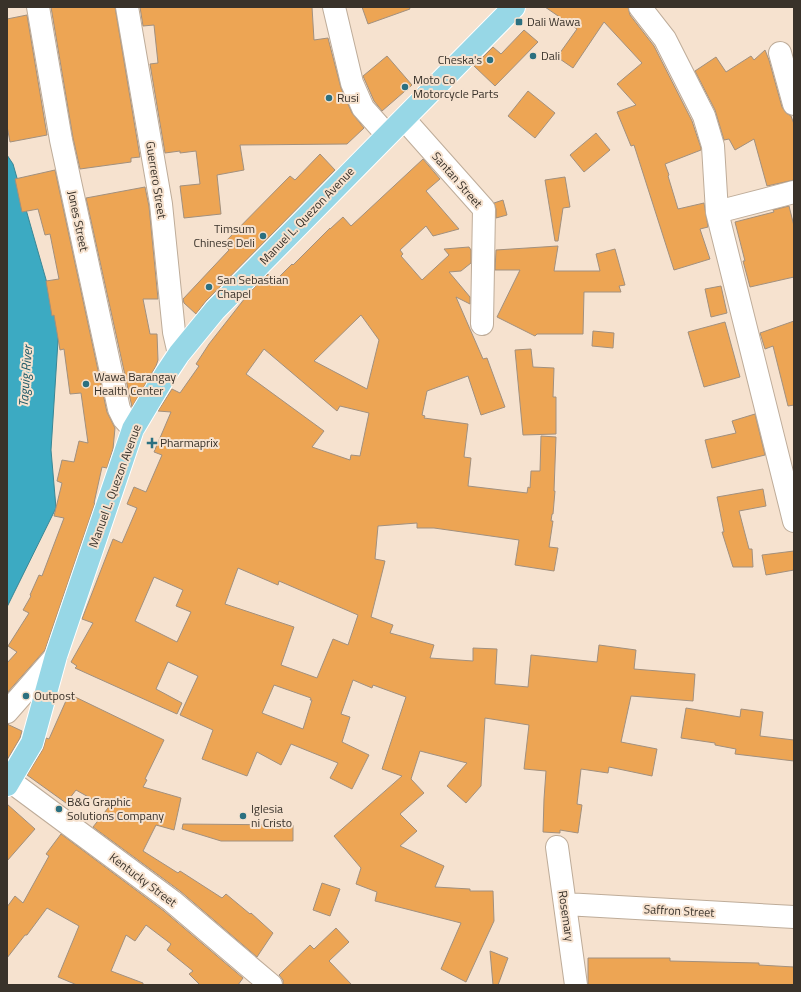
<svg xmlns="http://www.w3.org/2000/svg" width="801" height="992" font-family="'Titillium Web',sans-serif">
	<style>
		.water { fill: #3caac2; stroke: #3b8694 }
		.building { fill: #eda554; stroke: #a2907e; fill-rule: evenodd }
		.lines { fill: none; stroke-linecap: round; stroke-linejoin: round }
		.minor-casing { stroke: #beac99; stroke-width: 24 }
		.major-casing { stroke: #fff; stroke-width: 24 }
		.minor { stroke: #fff; stroke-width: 22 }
		.major { stroke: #97d7e6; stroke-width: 22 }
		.poi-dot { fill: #2b7080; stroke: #f6e2cf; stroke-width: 1.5 }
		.labels { text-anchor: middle; stroke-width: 4; stroke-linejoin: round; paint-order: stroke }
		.poi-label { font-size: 12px; fill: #39322a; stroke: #f6e2cf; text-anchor: start }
		.street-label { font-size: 12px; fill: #39322a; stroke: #f6e2cf }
		.water-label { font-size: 13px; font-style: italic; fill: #205b68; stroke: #f6e2cf }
	</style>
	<rect width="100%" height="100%" fill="#f6e2cf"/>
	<path class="water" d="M7,155L13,164L59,325L51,450L56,508L7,607Z"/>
	<path class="building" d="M51,7H115L140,157L131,158V162L80,169L73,138Z
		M140,7H312L314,40L328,38L341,88L352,113L364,128L347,144L240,145L244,170L217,175L221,214L184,218L180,186L200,184L196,151L180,153V151L165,153L150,64L158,63L154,25L143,26Z
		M362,7H409L410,9L368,24Z
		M545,7H628L630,15L654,46L692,121L701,148V150L665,164L669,175L668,176L678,209L704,203L708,227L700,229L710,259L674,270L634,145L631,146L617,112L636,105L617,84L642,63L604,22L573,68L557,57L577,29Z
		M27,15L47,135L10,142L7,126V19Z
		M524,30L538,42L495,86L474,66L493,47L501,54Z
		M765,50L769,60L782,107L786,113L791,116L794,124V180L767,186L754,139L735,150L729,139L724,140L715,110L695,71L716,57L726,72L751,56L754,60Z
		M387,56L412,85L382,111L374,101L363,76Z
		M528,91L555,113L535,138L508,116Z
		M596,133L610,150L584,172L570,155Z
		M320,154L335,170L206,301L196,314L184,303L183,299L229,250L223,244L290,176L295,180Z
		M423,159L440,179L426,191L459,229L433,236L426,226L400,250L403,254L401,256L422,280L449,255L444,249L469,247L471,250V263L461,271L449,272L470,297V304L456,297L483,359L487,358L505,407L481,415L468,376L427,391L422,415L425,416L424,418L468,424L464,457L471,458L468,486L527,493L528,487L530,488L531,471H540L541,436L556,437L554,491H555L553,514H552L551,521H553L549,547L558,548L554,571L515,565L519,540L434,528H417V523L378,526L375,559L385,561L371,617L393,625L390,633L434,645L430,658L473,661V648L497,649L495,684L528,687L531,655L597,662L599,645L636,650L634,669L695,674L693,701L631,696L621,742L657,749L652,776L609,767L608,773L581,769L577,804L582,805L578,833L560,830V833L543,832L544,799L546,771L524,769L529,725L485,718L481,786L466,803L447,786L467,763L420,751L411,779L424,793L400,814L417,831L400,846L444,866L435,887L470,889V891H493L494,921L466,982L441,969L461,923L375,901L377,892L356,884L361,868L334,836L402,776L382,769L406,697L373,685L372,688L353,680L341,714L350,717L342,742L369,755L352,789L330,778L338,763L291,744L281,765L257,752L247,776L202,759L213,730L180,715L198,676L168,662L156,689L182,703L177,714L75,668L77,666L71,662L93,623L82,619L113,539L122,543L137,508L127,504L134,487L146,492L162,455L154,452L171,412L158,411L172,389L180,393L199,366L196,364L209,344L249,293L268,274L275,281L292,264L293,265L330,228V229L343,217L351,226ZM361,315L379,340L367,389L314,361ZM264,349L337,411L340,406L369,413L360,456L351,455L350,460L312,447L324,431L246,374ZM238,568L278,585L279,581L358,615L348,645L333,639L317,678L281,665L294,627L225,604ZM154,577L183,590L176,606L191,612L177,642L135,621ZM274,685L311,698L310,700H312L303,729L262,713Z
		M55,170L107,412L115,428L113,449L107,468L102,467L94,503H95L45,650L7,693V663L17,652L8,646L29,613L23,610L31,596L30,595L39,575L42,576L64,518L54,516L62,483L57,481L62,460L74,462L79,441L88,443L81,393L70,394L64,349L60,350L54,315L52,316L46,281L59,279L50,234L45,235L38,209L22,212L15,179Z
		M565,177L570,207L563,208L558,241H555L545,180Z
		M145,187L149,206L158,299H143L150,334H157L158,360L156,366L132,407L86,198Z
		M503,200L507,215L496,218V209L494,203Z
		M789,206L794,226V277L750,287L743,261H745L735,222L774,212L773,210Z
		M558,246L554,271H600L596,254L615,249L625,285L619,286L621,292H584L583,334H537L535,336L497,317L520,270H495L496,250Z
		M721,286L727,313L711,317L705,289Z
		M794,321V405L788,406L773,346L765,349L760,333Z
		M725,322L740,377L704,387L688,332Z
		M593,331L614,333L613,348L592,346Z
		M531,349L533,367L554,368L553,397H556V434L523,435L515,350Z
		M755,414L765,455L712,468L705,440L736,433L732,421Z
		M763,489L766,506L739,511L749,549H752L753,567H733L722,532H724L717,497Z
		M794,551V570L766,575L762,555Z
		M69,694L164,740L145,779L147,780L143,787L181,798L174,830L156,825L143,851L178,873L180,871L222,898L226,894L250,914L251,913L273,933L257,957L180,891L93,827L108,808L76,790L66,803L27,775L43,749L46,738L49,739Z
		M686,708L740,717L741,709L763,712L760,736L794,740V761L735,754L736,749L715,745V743L681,738Z
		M7,724L22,731L20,738L7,760Z
		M7,804L35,829L7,861Z
		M183,824L293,825V841H221L182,829Z
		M61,834L164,911L243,978L238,985H200L189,974L193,971L167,950L171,944L146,925L135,941L126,935L111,971L143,983V985H77L58,977L79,926L47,908L27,935H25L7,958V907L15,896L23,903L49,856L46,854Z
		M322,883L340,889L330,916L313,910Z
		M336,928L349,942L329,961L352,985H283V980L279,975L310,945L314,949Z
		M490,951L508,958L498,985H493Z
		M588,958H670V961L759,963V965L794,967V985H588Z"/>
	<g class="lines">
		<g class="minor-casing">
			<path id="minor" d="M38,7L61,140L119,409L124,419L133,429
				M127,7L161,204L174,332L179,354
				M334,7L352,83L363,108L387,135
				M640,7L665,39L704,116L713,146L717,212L794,521
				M780,53L794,104
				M404,119L484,209L482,324
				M717,212L794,192
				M7,712L56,656
				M10,781L172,901L271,985
				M557,847L576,985
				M565,904L794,917"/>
		</g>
		<g class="major-casing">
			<path id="major" d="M7,785L32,743L56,656L133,429L167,372L179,354L215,310L514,7"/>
		</g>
		<use href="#minor" class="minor"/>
		<use href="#major" class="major"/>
	</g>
	<g class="poi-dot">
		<rect x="515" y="18" width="8" height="8" rx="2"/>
		<circle cx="533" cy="56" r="4"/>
		<circle cx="490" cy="60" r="4"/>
		<circle cx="405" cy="87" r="4"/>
		<circle cx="329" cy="98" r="4"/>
		<circle cx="263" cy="236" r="4"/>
		<circle cx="209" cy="287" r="4"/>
		<circle cx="86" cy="384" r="4"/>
		<path d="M150 437h4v4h4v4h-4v4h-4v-4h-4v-4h4z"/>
		<circle cx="26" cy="696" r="4"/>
		<circle cx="59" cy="809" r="4"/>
		<circle cx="243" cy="816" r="4"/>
	</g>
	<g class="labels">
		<g class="poi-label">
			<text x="527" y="26">Dali Wawa</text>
			<text x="541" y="60">Dali</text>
			<text x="482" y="64" text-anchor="end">Cheska's</text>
			<text x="413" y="84">Moto Co<tspan x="413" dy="14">Motorcycle Parts</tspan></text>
			<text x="337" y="102">Rusi</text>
			<text x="255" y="233" text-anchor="end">Timsum<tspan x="255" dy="14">Chinese Deli</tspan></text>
			<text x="217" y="284">San Sebastian<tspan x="217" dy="14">Chapel</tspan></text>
			<text x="94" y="381">Wawa Barangay<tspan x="94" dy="14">Health Center</tspan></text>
			<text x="160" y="447">Pharmaprix</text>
			<text x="34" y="700">Outpost</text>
			<text x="67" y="806">B&amp;G Graphic<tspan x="67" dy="14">Solutions Company</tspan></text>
			<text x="251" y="813">Iglesia<tspan x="251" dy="14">ni Cristo</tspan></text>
		</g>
		<g class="street-label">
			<text transform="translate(156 180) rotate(81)" y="4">Guerrero Street</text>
			<text transform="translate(457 180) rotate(49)" y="4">Santan Street</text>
			<text transform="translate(307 216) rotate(-46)" y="4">Manuel L. Quezon Avenue</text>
			<text transform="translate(78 221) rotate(78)" y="4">Jones Street</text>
			<text transform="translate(115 486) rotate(-70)" y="4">Manuel L. Quezon Avenue</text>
			<text transform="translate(143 880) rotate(37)" y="4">Kentucky Street</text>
			<text transform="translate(679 911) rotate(3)" y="4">Saffron Street</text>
			<text transform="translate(566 916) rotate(82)" y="4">Rosemary</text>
		</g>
		<g class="water-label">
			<text transform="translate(25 376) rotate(-86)" y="5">Taguig River</text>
		</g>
	</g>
	<rect width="801" height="992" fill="none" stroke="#39322a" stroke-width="16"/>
</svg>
